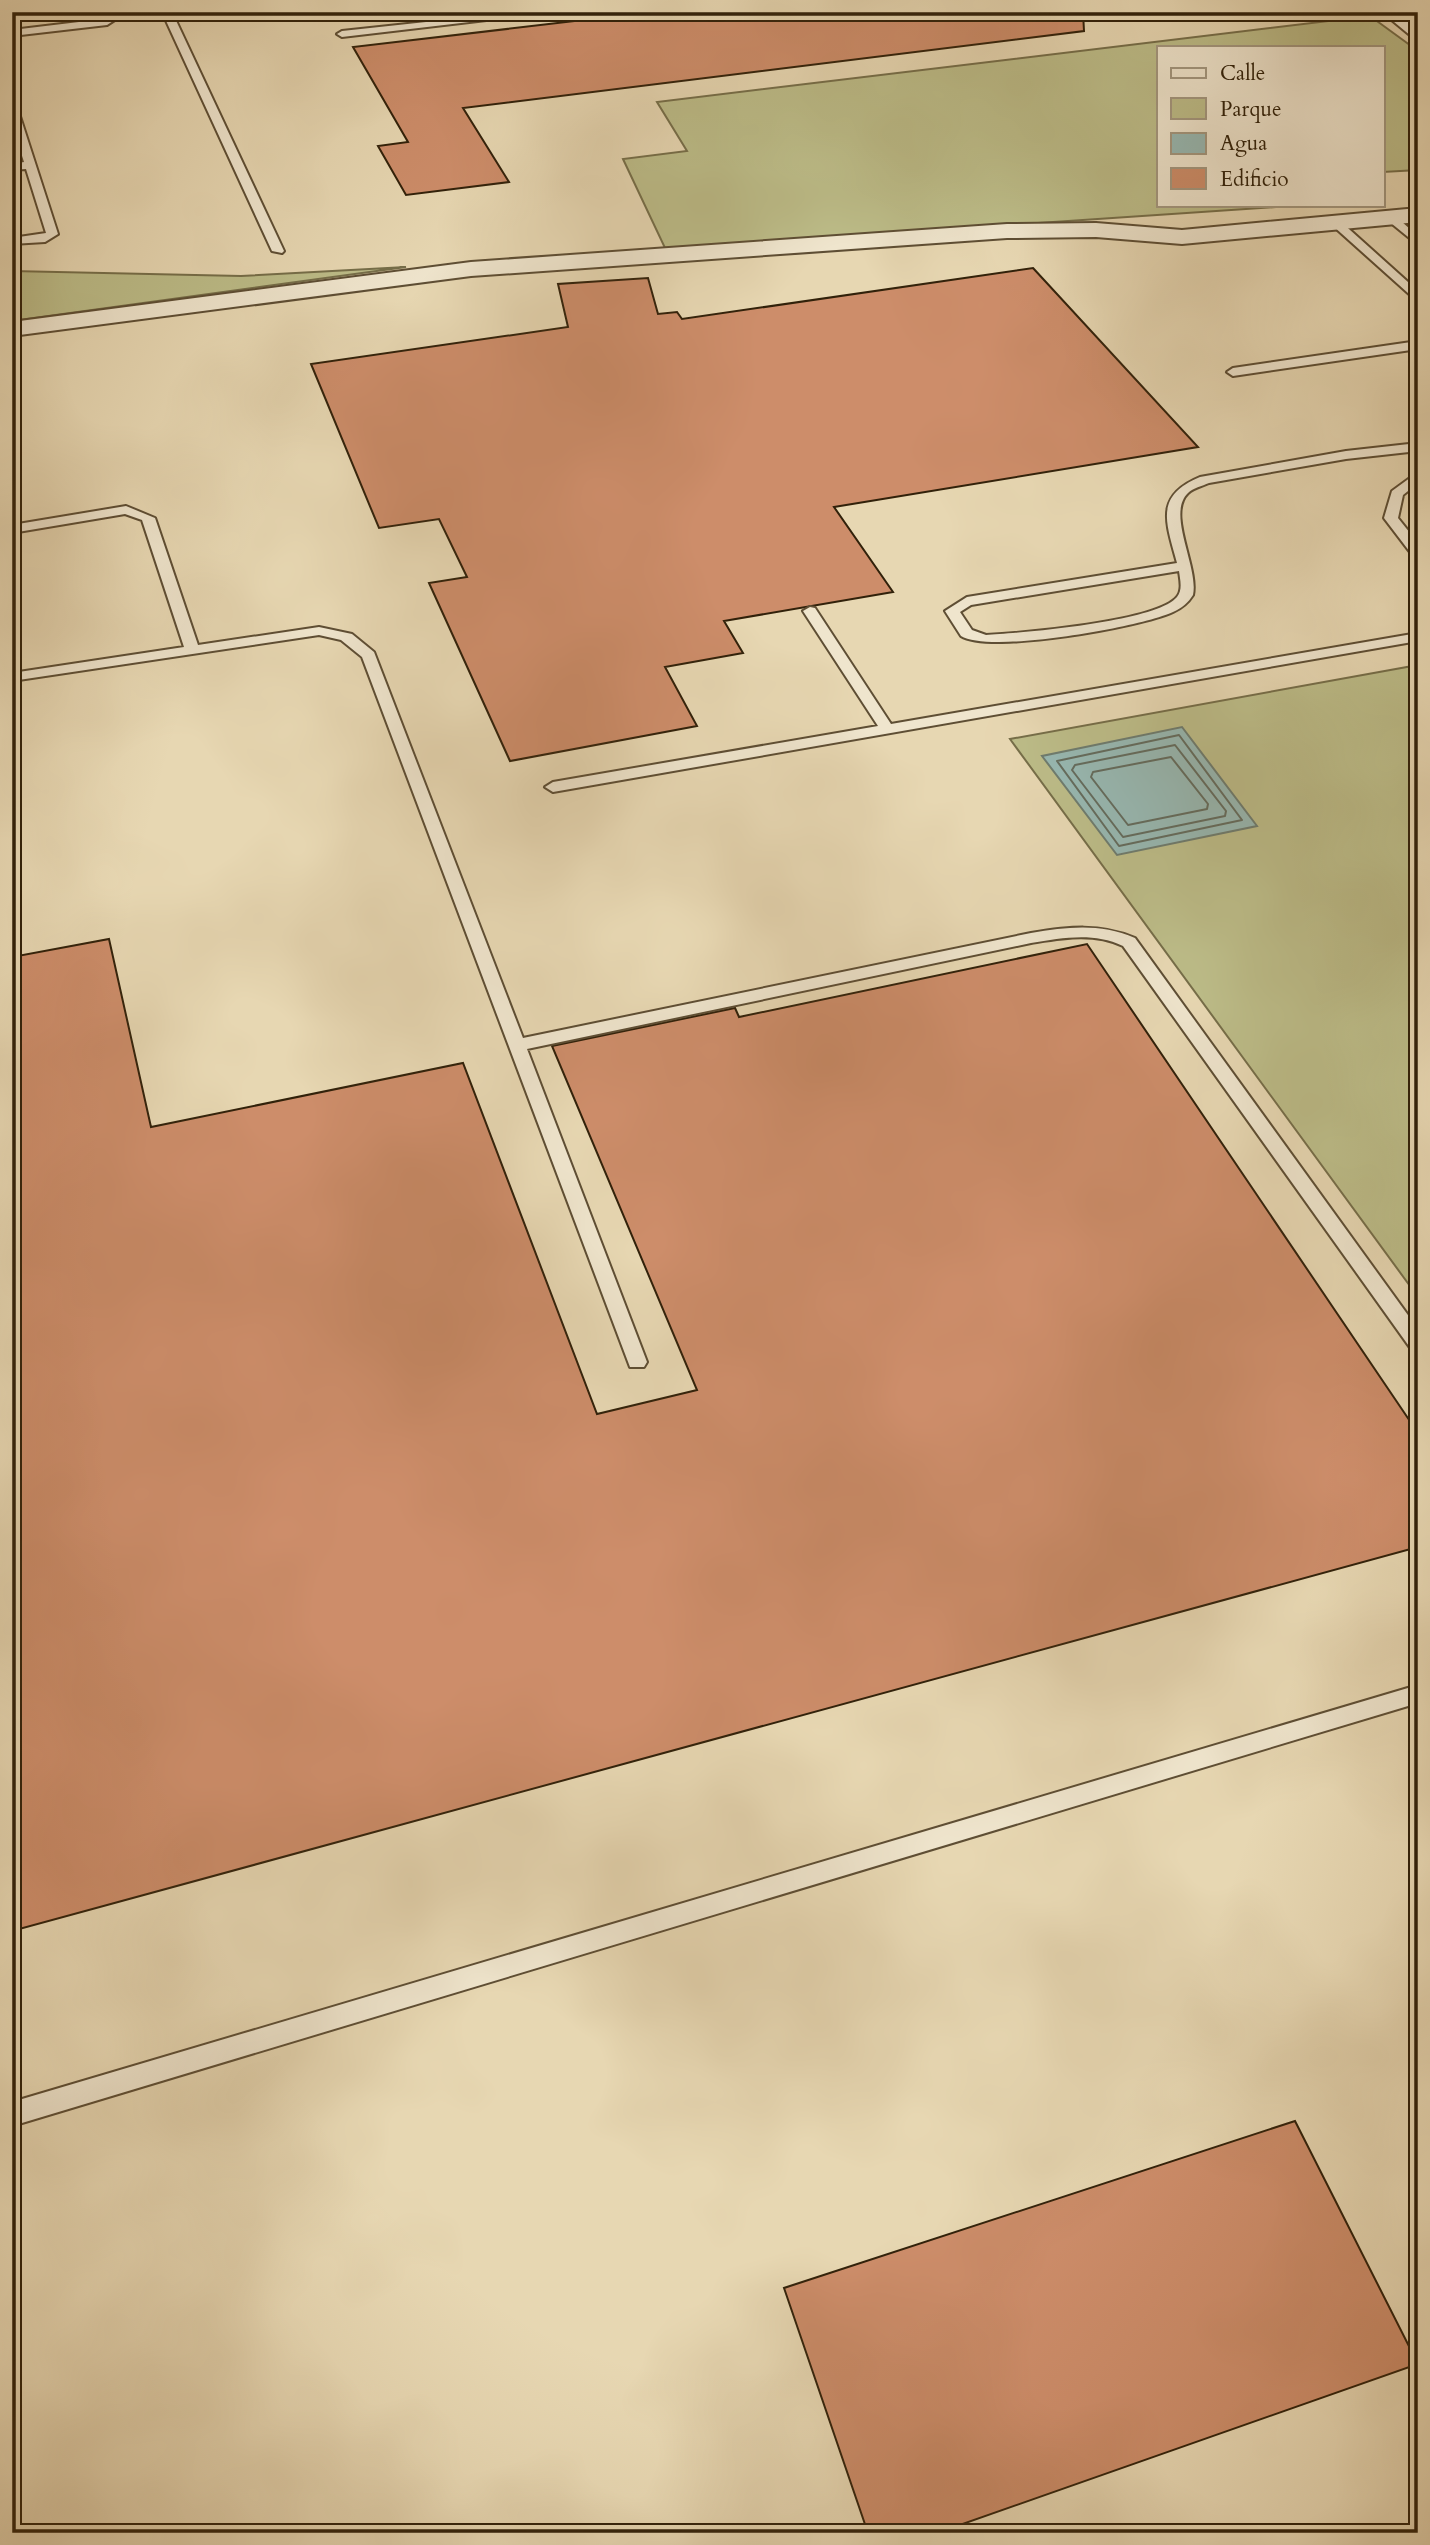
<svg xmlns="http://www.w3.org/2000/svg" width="1430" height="2545" font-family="Cardo,serif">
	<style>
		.green { fill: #bcbc88; stroke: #766e49; stroke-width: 2 }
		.water { fill: #97b8b2; stroke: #6e7c6f; stroke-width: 2 }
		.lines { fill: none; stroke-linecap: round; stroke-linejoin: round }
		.shore { stroke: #646c5e; stroke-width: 2 }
		.building { fill: #cd8d6a; stroke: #31210a; stroke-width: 2 }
		.lane-casing { stroke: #5e4e34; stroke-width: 4 }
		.street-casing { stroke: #5e4e34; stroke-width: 4 }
		.lane { fill: #efe5cd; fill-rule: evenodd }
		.street { fill: #efe5cd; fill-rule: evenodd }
	</style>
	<rect width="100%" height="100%" fill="#e7d7b2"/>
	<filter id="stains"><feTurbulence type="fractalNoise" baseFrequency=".00286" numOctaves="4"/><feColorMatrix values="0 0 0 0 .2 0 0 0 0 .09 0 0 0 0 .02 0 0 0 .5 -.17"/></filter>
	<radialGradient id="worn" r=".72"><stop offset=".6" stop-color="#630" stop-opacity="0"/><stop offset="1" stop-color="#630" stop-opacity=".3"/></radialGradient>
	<path class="green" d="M1370,16L1418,51V170L1383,172V47H1159V205L1276,207L665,248L623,159L687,151L657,102Z
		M406,267L12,321V271L241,276Z
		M1418,665V1297L1010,739Z"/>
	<path class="water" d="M1182,727L1257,826L1117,855L1042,756Z"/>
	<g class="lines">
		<path class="shore" d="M1179,735L1242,820L1119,846L1057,761Z
			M1175,745L1226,811L1225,816L1123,837L1072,770L1075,765Z
			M1171,757L1208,804L1207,809L1128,825L1091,777L1093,772Z"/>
	</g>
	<path class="building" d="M652,12H1083L1084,31L463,108L509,182L406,195L378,146L408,142L353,47Z
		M1033,268L1198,447L834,507L893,592L724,621L743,653L665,667L697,726L510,761L429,583L467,577L439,519L379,528L311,364L568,327L558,284L648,278L658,314L677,312L682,319Z
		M109,939L151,1127L463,1063L597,1414L697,1390L552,1046L735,1008L739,1017L1087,944L1418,1433V1547L12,1931V957Z
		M1295,2121L1418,2364L937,2533H868L784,2288Z"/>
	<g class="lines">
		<g class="lane-casing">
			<path id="lane" d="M115,12H127L107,25L12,36V30L104,19Z
				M162,12H172L284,251L282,253L272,251Z
				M519,12H555L342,37L337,34L342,31Z
				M12,104L17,107L58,234L45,242L12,244V238L46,233L26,169L12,170V164L24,162L12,125Z
				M1386,215H1394L1418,236V245L1386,219Z
				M1332,221H1340L1418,291V302L1332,225Z
				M1418,341V349L1233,376L1227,372L1233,368Z
				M1418,443V451L1346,459L1209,483C1202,486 1193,488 1188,493C1166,514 1199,567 1193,595C1188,603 1182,608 1173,612C1141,627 990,654 961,636L945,611L967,597L1177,563C1166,522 1154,496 1200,477L1346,451ZM1179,571C1180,579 1183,590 1177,597C1156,622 1021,633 986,635L972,630L960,612L971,605Z
				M1418,472V483L1403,495L1398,518L1418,543V557L1413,556L1384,518L1392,491Z
				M126,506L155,518L198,645L319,627L352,634L374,652L523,1038L1031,933C1068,927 1100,923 1135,938L1418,1329V1351L1411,1349L1123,946C1093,932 1063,938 1031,943L527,1049L647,1362L644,1367H630L362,657L341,640L319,635L12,681V673L184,647L142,520L125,514L12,533V525Z
				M810,607L815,608L891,724L1418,633V641L553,792L545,787L553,782L878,726L803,611Z
				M1418,1685V1703L12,2126V2102Z"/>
		</g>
		<g class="street-casing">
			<path id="street" d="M1382,12H1405L1418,22V38L1411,36Z
				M1418,208V222L1182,244L1096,237L1007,238L471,276L12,336V322L471,262L1007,224L1096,223L1182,230Z"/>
		</g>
		<use href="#lane" class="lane"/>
		<use href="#street" class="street"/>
	</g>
	<rect width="1430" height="2545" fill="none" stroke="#e7d7b2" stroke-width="42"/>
	<rect x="14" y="14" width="1402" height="2517" fill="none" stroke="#31210a" stroke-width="3.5"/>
	<rect x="21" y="21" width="1388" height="2503" fill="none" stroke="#31210a" stroke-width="2"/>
	<rect x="1157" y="46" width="228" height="161" fill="#efe5cd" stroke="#a3977f" stroke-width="2"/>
	<rect x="1171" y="68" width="35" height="10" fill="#efe5cd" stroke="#a3977f" stroke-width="2"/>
	<text x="1220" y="80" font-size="21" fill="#31210a">Calle</text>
	<rect x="1171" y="98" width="35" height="21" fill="#bcbc88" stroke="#a3977f" stroke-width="2"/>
	<text x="1220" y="116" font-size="21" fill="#31210a">Parque</text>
	<rect x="1171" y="133" width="35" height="21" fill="#97b8b2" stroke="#a3977f" stroke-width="2"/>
	<text x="1220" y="150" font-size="21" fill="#31210a">Agua</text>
	<rect x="1171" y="168" width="35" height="21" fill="#cd8d6a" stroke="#a3977f" stroke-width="2"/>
	<text x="1220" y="186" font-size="21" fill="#31210a">Edificio</text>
	<rect width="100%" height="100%" filter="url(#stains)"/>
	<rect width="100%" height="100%" fill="url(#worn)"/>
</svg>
